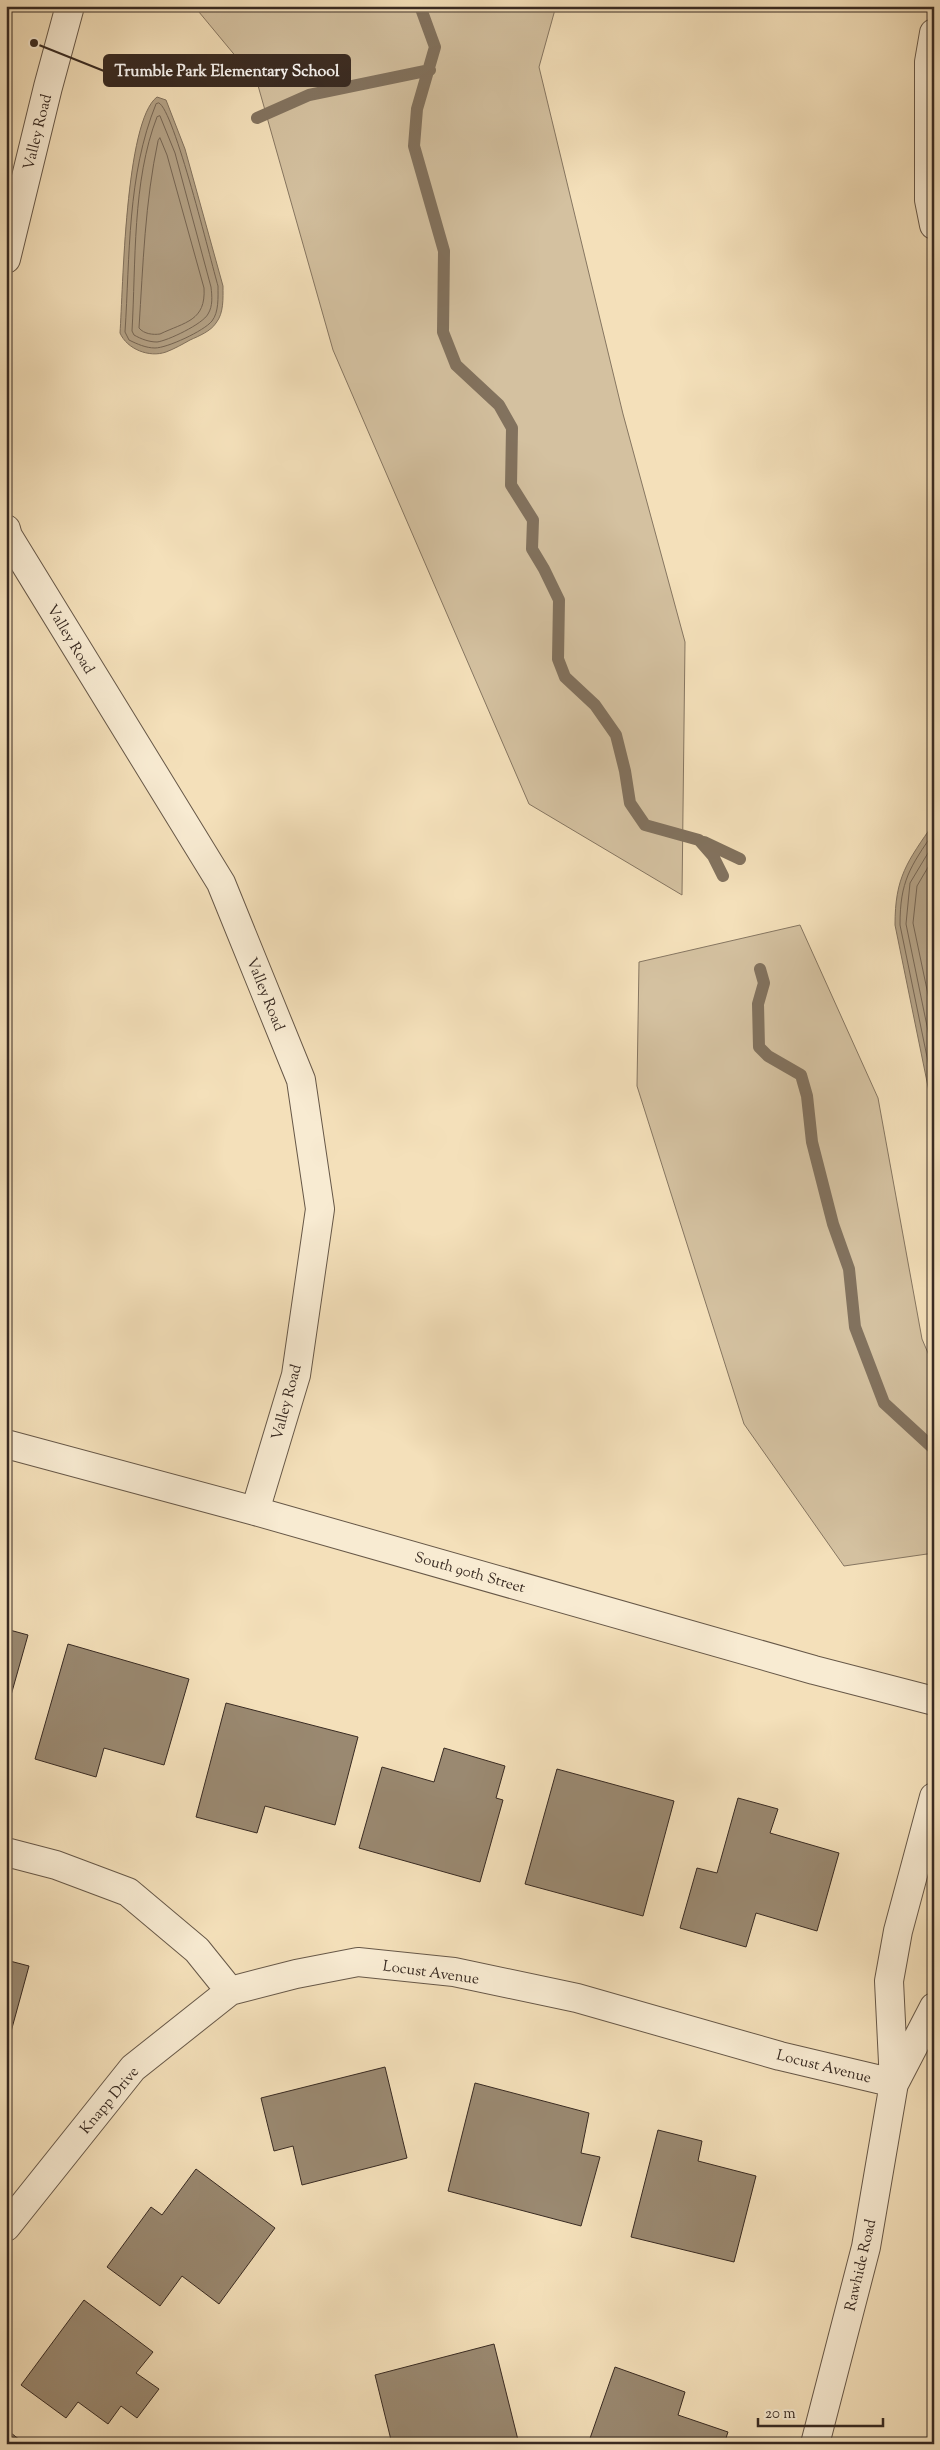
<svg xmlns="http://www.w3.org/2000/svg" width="940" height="2450" font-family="'Sorts Mill Goudy',serif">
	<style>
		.green { fill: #d4c1a0; stroke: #867661 }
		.water { fill: #b4a286; stroke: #82725e }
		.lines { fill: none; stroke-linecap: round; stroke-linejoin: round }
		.shore { stroke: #766654; stroke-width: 1 }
		.stream { stroke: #82725e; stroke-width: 12 }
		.building { fill: #9a8971; stroke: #382a22 }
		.minor-casing { stroke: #675848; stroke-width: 30 }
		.minor { stroke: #f8ebd2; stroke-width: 28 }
		.labels { text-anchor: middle; stroke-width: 5; stroke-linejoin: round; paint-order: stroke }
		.street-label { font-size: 15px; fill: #382a22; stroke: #f8ebd2 }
		.leader { fill: none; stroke: #382a22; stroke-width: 2 }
		.callout-dot { fill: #382a22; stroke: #f8ebd2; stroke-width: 2 }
		.callout { fill: #382a22; stroke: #382a22; stroke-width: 2 }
		.callout-label { font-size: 16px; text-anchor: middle; font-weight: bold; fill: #fff }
	</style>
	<rect width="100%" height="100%" fill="#f4e0ba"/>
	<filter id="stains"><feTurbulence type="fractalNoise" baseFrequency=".004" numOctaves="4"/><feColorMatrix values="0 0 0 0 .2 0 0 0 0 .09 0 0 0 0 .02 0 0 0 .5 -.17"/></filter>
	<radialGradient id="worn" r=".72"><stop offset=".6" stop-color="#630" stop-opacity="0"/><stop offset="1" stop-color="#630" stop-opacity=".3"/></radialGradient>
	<path class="green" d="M194,6H556L539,67L623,414L685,642L682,895L529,804L333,350L257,82Z
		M800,925L878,1098L922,1339L934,1367V1553L844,1566L744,1424L637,1086L639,962Z"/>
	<path class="water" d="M157,97L166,100L185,149L223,286C223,298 224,313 216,323C211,331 199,336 190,340C183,344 174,349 166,352C149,358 127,349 120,333C123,290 125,121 157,97Z
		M934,823V1116L895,925C895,877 907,862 934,823Z"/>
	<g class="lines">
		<path class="shore" d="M159,103C174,109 211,262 218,286C218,297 219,312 212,321C204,331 167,348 155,348C146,348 137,344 129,340L125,332C130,256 127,175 156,104Z
			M160,116L175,153L211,287C212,296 213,306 208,314C203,324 167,341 157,342C149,342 141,339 134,335L132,331C136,263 132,181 157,117Z
			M160,138L167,155L204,288C206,321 185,322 160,334C153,335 144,334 139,328C143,265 145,202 158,141Z
			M934,832C910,867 900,881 900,925L934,1091
			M934,843L910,883L906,924L934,1060
			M934,857L917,886L913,923L934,1023"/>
		<path class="stream" d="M420,6L435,47L417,109L414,146L444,251L443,332L456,365L499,405L512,428L511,485L533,520L532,549L544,569L559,600L558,659L565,677L595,705L616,735L625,771L630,803L645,825L699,840L713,856L723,876
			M257,118L309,95L430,70
			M704,842L740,859
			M760,969L764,983L758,1004L759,1047L768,1056L801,1075L807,1096L812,1142L833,1224L849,1269L855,1327L884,1403L934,1449"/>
	</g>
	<path class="building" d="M6,1629L28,1635L6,1713Z
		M68,1644L189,1679L164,1765L104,1748L96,1777L35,1759Z
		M226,1703L358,1737L335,1825L265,1806L257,1833L196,1817Z
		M444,1748L505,1766L496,1798L503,1800L480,1882L359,1848L382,1767L434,1782Z
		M557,1769L674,1801L643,1916L525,1884Z
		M738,1798L778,1809L770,1833L839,1853L817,1931L756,1913L746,1947L680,1928L697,1868L717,1873Z
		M6,1960L29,1966L6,2050Z
		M385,2067L407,2158L302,2185L293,2146L274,2151L261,2098Z
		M475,2083L589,2113L581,2153L600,2157L581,2226L448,2191Z
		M658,2130L702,2141L698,2161L756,2176L734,2262L631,2237Z
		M196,2169L275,2228L219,2304L182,2276L160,2306L107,2267L151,2207L162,2215Z
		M84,2300L153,2352L136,2373L159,2389L137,2418L121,2406L108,2424L78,2402L66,2418L21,2385Z
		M494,2344L519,2444H392L375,2375Z
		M615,2367L685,2392L678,2415L728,2432L724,2444H588Z
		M6,2429L25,2444H6Z"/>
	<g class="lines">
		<g class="minor-casing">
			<path id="minor" d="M934,33L929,62V200L934,225
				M6,259L48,87L70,6
				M6,529L8,536L221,883L301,1080L320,1209L296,1375L255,1511
				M6,1444L255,1511L814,1670L934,1701
				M6,1852L56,1865L128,1892L197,1950L230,1991
				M895,2082L934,2007
				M6,2227L133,2068L230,1991L296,1974L358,1962L454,1972L577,1998L780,2056L894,2083
				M815,2444L866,2247L894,2083L889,1981L898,1931L934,1797"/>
		</g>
		<use href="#minor" class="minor"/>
	</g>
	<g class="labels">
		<g class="street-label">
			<text transform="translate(37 132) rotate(-76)" y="5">Valley Road</text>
			<text transform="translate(71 639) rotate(59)" y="5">Valley Road</text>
			<text transform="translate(266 994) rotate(68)" y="5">Valley Road</text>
			<text transform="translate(286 1402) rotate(-75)" y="5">Valley Road</text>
			<text transform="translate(470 1572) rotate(16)" y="5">South 90th Street</text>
			<text transform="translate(431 1972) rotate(8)" y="5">Locust Avenue</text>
			<text transform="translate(824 2066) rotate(14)" y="5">Locust Avenue</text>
			<text transform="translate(109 2100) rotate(-50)" y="5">Knapp Drive</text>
			<text transform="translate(860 2265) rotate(-77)" y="5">Rawhide Road</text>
		</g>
	</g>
	<path class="leader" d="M34 43L104 71"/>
	<circle class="callout-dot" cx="34" cy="43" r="5"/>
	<rect class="callout" x="104" y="55" width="246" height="31" rx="5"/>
	<g class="callout-label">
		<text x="227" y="76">Trumble Park Elementary School</text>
	</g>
	<rect width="940" height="2450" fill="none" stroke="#f4e0ba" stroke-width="25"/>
	<rect x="8" y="8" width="925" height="2435" fill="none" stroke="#382a22" stroke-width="2.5"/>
	<rect x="12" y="12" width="915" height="2425" fill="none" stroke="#382a22"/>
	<path d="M758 2418v8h125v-8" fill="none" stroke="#382a22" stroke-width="2.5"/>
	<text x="765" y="2418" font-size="15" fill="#382a22" stroke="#f8ebd2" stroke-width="4" paint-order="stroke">20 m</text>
	<rect width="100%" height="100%" filter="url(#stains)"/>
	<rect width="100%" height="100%" fill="url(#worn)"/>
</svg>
